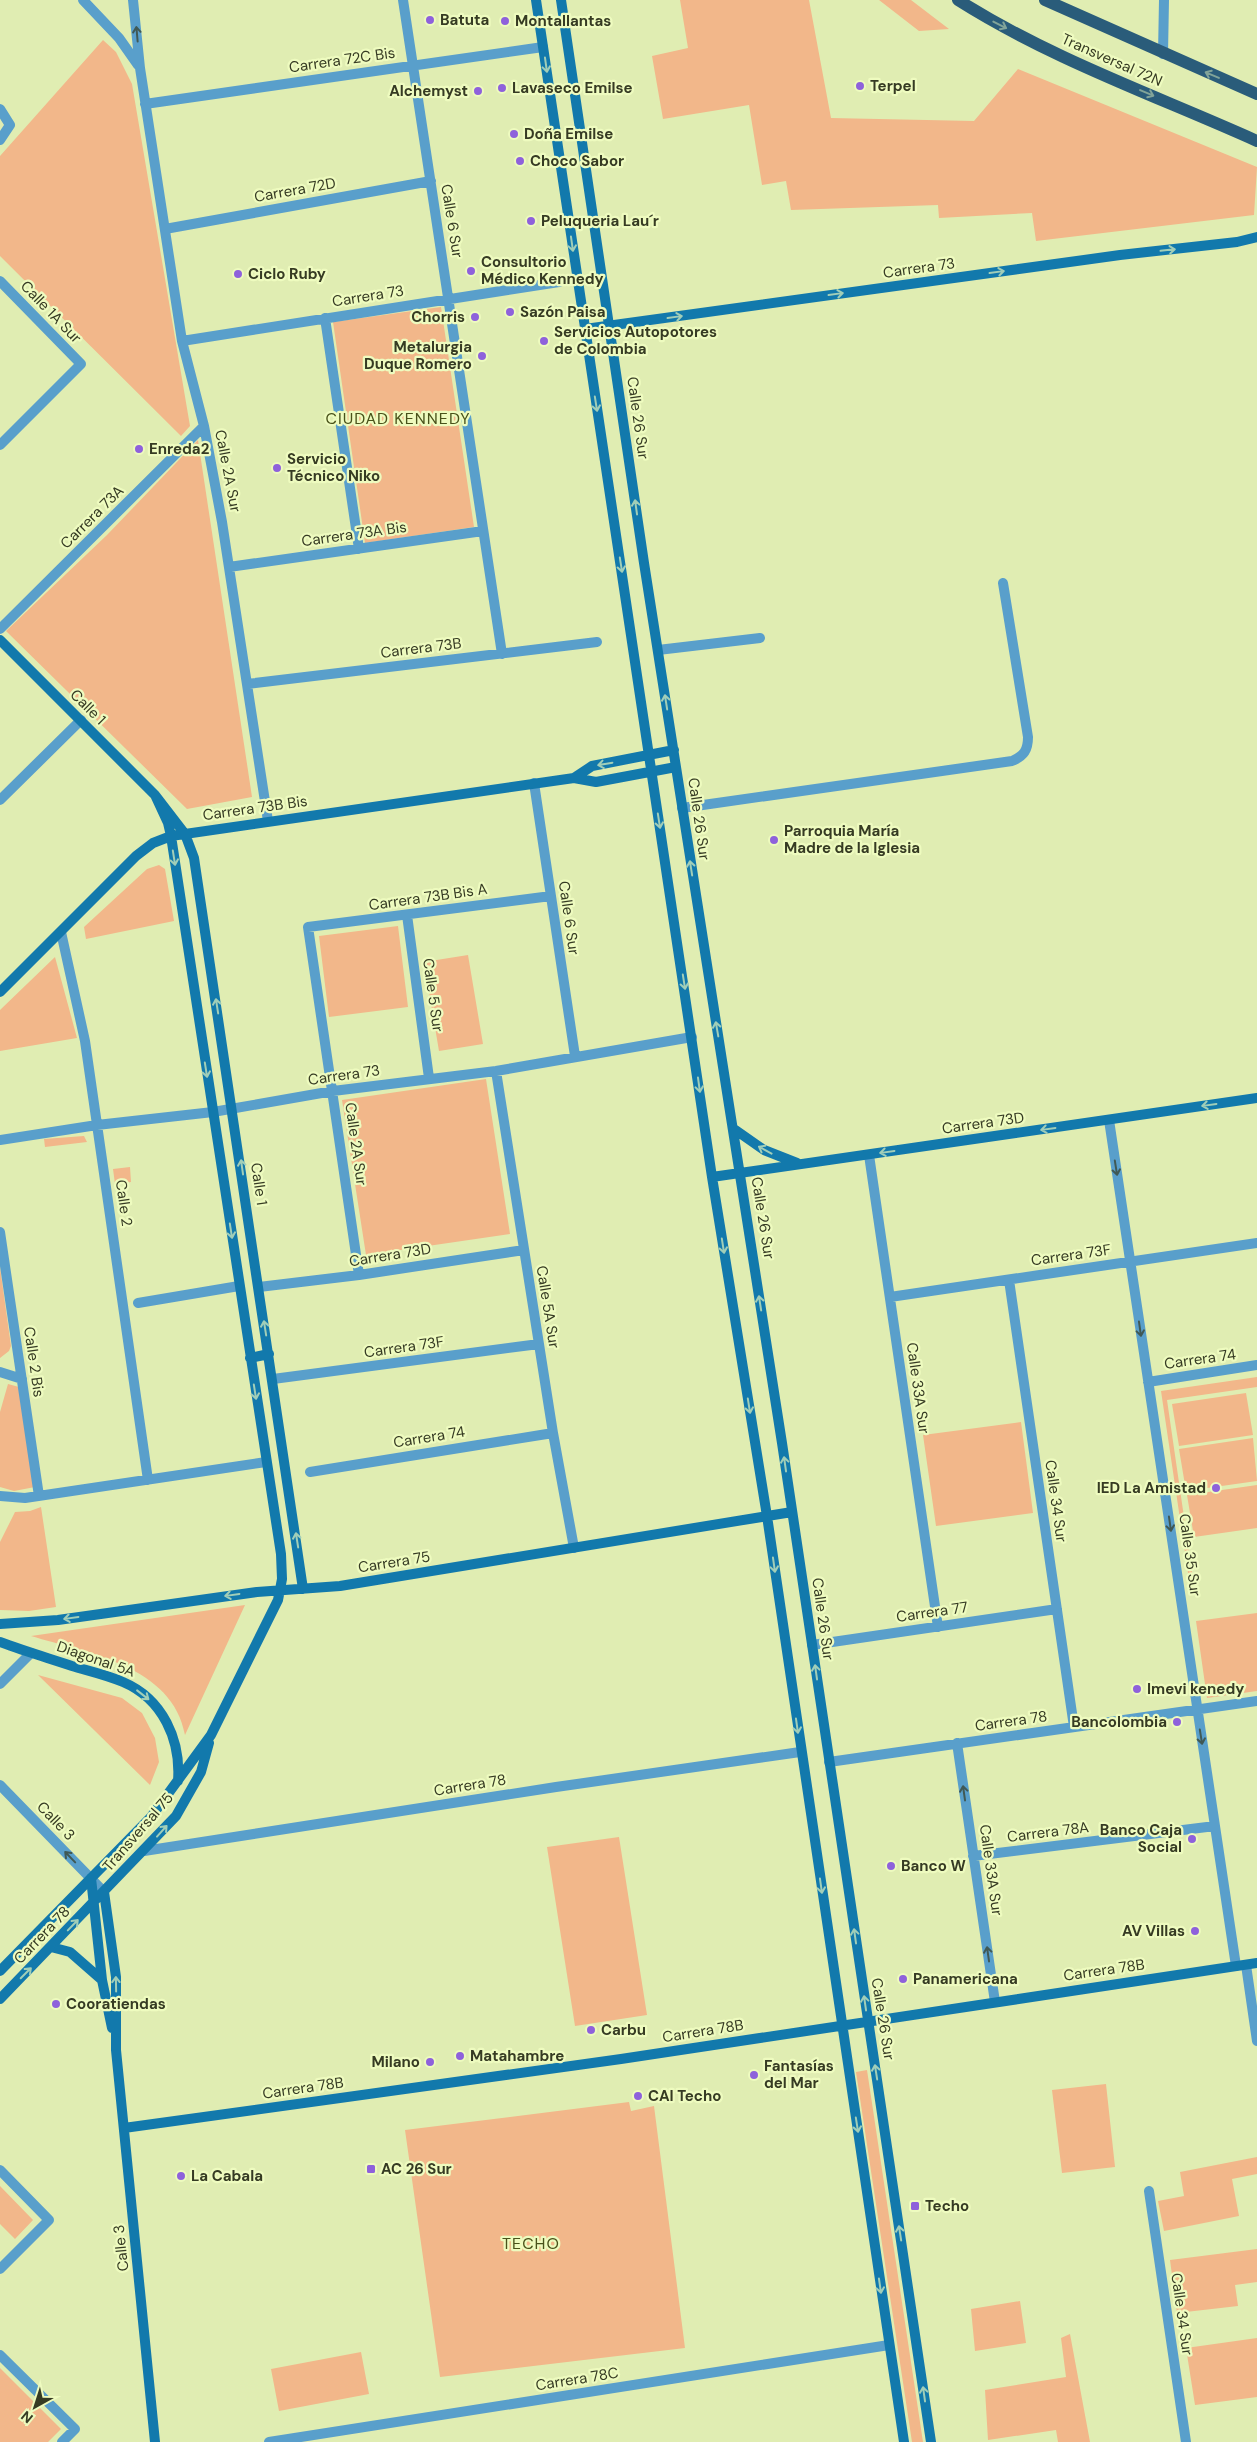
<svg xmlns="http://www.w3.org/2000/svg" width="1257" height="2442" font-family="'DM Sans',sans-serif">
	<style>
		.green { fill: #f2b78a }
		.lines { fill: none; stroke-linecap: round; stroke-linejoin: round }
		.street { stroke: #599fcb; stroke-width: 10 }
		.secondary { stroke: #1279ac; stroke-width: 10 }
		.primary { stroke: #2a5c7a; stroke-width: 12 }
		.oneway { stroke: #82a499 }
		.oneway2 { stroke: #405955 }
		.oneway3 { stroke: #a1ceb8 }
		.poi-dot { fill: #8e61db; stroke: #eefbbf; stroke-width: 2 }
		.labels { text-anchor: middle; stroke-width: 4.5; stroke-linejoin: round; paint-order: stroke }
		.poi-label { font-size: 15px; font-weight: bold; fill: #363b23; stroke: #eefbbf; text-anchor: start }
		.street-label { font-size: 15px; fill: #363b23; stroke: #eefbbf }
		.neighbourhood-label { font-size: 16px; letter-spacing: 1px; fill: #49521a; stroke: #eefbbf }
	</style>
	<rect width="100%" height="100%" fill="#e0edb2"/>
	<path class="green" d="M680,0H809L831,118L974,121L1018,69L1257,167L1254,215L1036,241L1032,213L939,218L938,205L791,210L786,181L762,185L749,105L663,119L652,56L688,48Z
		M879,0H911L949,29L919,31Z
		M103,40L116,52L132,84L190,426L181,436L0,256V156Z
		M441,307L474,527L365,543L333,322Z
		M198,440L252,797L187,809L6,631L107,535Z
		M159,865L165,869L174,921L86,939L84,927L147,869Z
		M398,926L408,1007L329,1017L319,936Z
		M468,955L483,1044L439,1051L424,962Z
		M55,957L77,1038L0,1051V1010Z
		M486,1079L510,1234L366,1255L342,1100Z
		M84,1136L87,1142L45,1147L44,1139Z
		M130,1167L131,1182L115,1184L113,1169Z
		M0,1267L11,1346L9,1351L0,1358Z
		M1257,1377V1387L1167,1400L1194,1586H1190L1161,1391Z
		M8,1384L19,1387L35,1487L14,1491L0,1487V1412Z
		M1246,1393L1253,1435L1179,1446L1172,1404Z
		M1021,1422L1033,1513L936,1526L923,1435Z
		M1253,1438L1257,1481L1186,1491L1179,1449Z
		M1257,1485V1528L1194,1537L1187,1495Z
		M41,1507L56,1607L29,1611L0,1610V1542L15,1512L30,1511Z
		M245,1605L185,1735C173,1666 87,1653 31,1636Z
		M1257,1613V1691L1207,1698L1196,1621Z
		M38,1675L122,1698L142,1713L155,1738L159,1762L150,1785Z
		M619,1837L647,2015L575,2026L547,1847Z
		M867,2070L923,2442H912L856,2072Z
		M1106,2084L1115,2167L1062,2173L1052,2090Z
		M629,2102L631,2111L654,2106L685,2348L440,2377L405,2130Z
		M1257,2157V2174L1232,2179L1239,2216L1164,2231L1158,2201L1184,2196L1180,2172Z
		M0,2186L33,2220L15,2239L0,2224Z
		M1257,2249V2282L1235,2285L1238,2306L1177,2313L1170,2260Z
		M1020,2301L1026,2343L975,2351L971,2309Z
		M1070,2334L1090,2442H1058L1056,2430L988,2440L985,2390L1066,2377L1061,2338Z
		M1257,2338V2397L1195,2405L1186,2348Z
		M361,2352L369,2394L279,2411L271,2369Z
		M0,2368L61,2429L48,2442H0Z"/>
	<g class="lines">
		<path class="street" d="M83,0L119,38L138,65
			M133,0L140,68L182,341L204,426L222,522L268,821
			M403,0L502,654
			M1163,54L1164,0
			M145,104L543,47
			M0,109L10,125L0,140
			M165,229L431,181
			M0,281L81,364L0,445
			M325,318L359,549
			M182,341L559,282
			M229,567L483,531
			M0,629L204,426
			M658,650L760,638
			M247,684L597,642
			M534,783L575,1056
			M0,800L81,720
			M682,808L1012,761C1024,756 1028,750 1028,737L1003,583
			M407,915L429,1078
			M61,932L85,1041L148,1480
			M496,1071L553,1433L574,1548
			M1109,1120L1236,1966
			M0,1140L97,1125L213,1112L333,1091L496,1071L692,1037
			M869,1155L938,1627
			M0,1232L39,1496
			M359,1275L308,927L551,896
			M1009,1280L1074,1727
			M259,1287L359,1275L524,1250
			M890,1297L1257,1243
			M138,1303L239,1286
			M0,1372L22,1379
			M273,1379L539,1344
			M1148,1382L1257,1365
			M310,1472L553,1433
			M0,1496L25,1498L266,1462
			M812,1645L1057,1609
			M0,1684L31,1653
			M957,1743L995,2002
			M829,1762L1257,1701
			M0,1785L104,1892
			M144,1851L556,1787L800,1752
			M973,1856L1215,1826
			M1246,1965L1257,2041
			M0,2170L49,2220L0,2269
			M1149,2191L1186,2442
			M0,2355L75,2429L62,2442
			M269,2442L889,2345"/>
		<path class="secondary" d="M536,0L712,1177L767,1516L904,2442
			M561,0L644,563L782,1443L931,2442
			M585,329L1120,255L1237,242L1257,237
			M0,640L155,795L185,834L194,858L303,1589
			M574,778L592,766L674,750
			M0,992L136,856L153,843L171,836L574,778L596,782L676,767
			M734,1129L764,1150L797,1163
			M712,1177L1257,1098
			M250,1358L269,1354
			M0,1624L58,1620L257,1592L340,1586L792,1512
			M0,1642C24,1651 48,1658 72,1666C89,1671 107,1675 123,1682C163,1699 181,1740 178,1781
			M91,1878L102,1980L112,2028
			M104,1892L116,1977V2050L155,2442
			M51,1947L70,1952L102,1980
			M0,1971L151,1817L211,1735L278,1600L282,1579L281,1554L171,836L168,823L155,795
			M0,1999L176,1816L201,1772L209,1743
			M124,2128L621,2059L1257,1963"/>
		<path class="primary" d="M958,0C1051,59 1157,96 1257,141
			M1045,0L1257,94"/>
	</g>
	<defs><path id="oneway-shaft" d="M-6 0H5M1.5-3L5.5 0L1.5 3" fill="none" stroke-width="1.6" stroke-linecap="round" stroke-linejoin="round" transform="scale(1.25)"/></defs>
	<g class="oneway">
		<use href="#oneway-shaft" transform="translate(1000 25) rotate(27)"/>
		<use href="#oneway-shaft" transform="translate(1212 75) rotate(-157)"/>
		<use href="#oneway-shaft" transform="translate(1147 93) rotate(23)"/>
	</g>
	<g class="oneway2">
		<use href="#oneway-shaft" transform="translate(137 34) rotate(-95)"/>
		<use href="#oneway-shaft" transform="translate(1116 1168) rotate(81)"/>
		<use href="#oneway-shaft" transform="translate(1140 1329) rotate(82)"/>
		<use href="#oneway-shaft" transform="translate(1170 1524) rotate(82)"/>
		<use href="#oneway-shaft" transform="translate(1201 1737) rotate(81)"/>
		<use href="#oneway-shaft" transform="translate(964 1793) rotate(-98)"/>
		<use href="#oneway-shaft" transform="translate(70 1857) rotate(-134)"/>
		<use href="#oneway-shaft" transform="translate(988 1954) rotate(-98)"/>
	</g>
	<g class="oneway3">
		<use href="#oneway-shaft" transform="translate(546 65) rotate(82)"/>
		<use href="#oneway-shaft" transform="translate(572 244) rotate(82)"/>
		<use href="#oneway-shaft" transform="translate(1168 250) rotate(-6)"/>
		<use href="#oneway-shaft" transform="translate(997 272) rotate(-8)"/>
		<use href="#oneway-shaft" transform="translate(836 294) rotate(-8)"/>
		<use href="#oneway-shaft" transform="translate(675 317) rotate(-8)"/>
		<use href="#oneway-shaft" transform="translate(596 404) rotate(81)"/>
		<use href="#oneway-shaft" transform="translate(636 507) rotate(-98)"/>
		<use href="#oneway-shaft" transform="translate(621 565) rotate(81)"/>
		<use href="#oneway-shaft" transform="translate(666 702) rotate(-99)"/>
		<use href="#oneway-shaft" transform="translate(605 764) rotate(170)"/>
		<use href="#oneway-shaft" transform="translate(659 821) rotate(81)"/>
		<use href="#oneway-shaft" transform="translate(174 858) rotate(81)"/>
		<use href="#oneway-shaft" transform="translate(691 868) rotate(-99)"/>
		<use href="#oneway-shaft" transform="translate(684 982) rotate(81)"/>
		<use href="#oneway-shaft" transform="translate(217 1006) rotate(-99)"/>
		<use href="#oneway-shaft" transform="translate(717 1029) rotate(-100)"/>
		<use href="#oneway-shaft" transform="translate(206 1070) rotate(81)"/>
		<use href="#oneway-shaft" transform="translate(699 1085) rotate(82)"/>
		<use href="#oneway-shaft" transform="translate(1209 1105) rotate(172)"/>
		<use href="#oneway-shaft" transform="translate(1048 1129) rotate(172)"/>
		<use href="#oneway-shaft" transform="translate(765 1150) rotate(-151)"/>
		<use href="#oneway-shaft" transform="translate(887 1152) rotate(172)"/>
		<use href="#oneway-shaft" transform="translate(242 1167) rotate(-98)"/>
		<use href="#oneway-shaft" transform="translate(231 1231) rotate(81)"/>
		<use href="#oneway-shaft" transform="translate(723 1246) rotate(81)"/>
		<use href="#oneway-shaft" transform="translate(760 1303) rotate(-99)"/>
		<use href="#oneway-shaft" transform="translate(265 1328) rotate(-99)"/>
		<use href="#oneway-shaft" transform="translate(255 1392) rotate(81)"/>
		<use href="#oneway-shaft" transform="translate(749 1406) rotate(81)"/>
		<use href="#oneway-shaft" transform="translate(785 1464) rotate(-98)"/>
		<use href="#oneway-shaft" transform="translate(297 1540) rotate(-99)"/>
		<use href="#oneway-shaft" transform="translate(774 1565) rotate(82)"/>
		<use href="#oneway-shaft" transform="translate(232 1595) rotate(172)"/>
		<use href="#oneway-shaft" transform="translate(71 1618) rotate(172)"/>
		<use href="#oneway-shaft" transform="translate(816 1672) rotate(-98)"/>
		<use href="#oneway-shaft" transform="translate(143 1695) rotate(38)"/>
		<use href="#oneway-shaft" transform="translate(797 1726) rotate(82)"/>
		<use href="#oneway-shaft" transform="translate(162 1831) rotate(-48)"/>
		<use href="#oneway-shaft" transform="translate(821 1886) rotate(82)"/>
		<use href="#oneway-shaft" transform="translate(73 1925) rotate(-46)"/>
		<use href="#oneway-shaft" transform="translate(855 1936) rotate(-98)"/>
		<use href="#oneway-shaft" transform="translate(26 1973) rotate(-45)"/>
		<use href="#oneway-shaft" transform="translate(116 1984) rotate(-91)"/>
		<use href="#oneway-shaft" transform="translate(865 2003) rotate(-98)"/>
		<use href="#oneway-shaft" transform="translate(876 2072) rotate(-99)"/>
		<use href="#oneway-shaft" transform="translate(857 2125) rotate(81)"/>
		<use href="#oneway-shaft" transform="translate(900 2233) rotate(-99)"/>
		<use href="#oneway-shaft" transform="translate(880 2286) rotate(82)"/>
		<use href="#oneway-shaft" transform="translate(924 2394) rotate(-98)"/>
	</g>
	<g class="poi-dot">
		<circle cx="430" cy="20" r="5"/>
		<circle cx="505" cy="21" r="5"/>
		<circle cx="860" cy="86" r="5"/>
		<circle cx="502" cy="88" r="5"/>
		<circle cx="478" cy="91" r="5"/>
		<circle cx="514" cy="134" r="5"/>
		<circle cx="520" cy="161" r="5"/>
		<circle cx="531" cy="221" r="5"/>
		<circle cx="471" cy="271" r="5"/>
		<circle cx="238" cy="274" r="5"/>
		<circle cx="510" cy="312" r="5"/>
		<circle cx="475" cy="317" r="5"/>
		<circle cx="544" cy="341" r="5"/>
		<circle cx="482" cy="356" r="5"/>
		<circle cx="139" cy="449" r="5"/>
		<circle cx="277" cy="468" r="5"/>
		<circle cx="774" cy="840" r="5"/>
		<circle cx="1216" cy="1488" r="5"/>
		<circle cx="1137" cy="1689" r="5"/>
		<circle cx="1177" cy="1722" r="5"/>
		<circle cx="1192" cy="1839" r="5"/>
		<circle cx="891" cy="1866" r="5"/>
		<circle cx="1195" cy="1931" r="5"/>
		<circle cx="903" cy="1979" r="5"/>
		<circle cx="56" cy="2004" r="5"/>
		<circle cx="591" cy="2030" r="5"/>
		<circle cx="460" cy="2056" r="5"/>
		<circle cx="430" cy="2062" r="5"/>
		<circle cx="754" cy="2075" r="5"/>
		<circle cx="638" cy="2096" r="5"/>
		<rect x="366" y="2164" width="10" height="10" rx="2.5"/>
		<circle cx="181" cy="2176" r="5"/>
		<rect x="910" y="2201" width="10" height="10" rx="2.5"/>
	</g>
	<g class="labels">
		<g class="poi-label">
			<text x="440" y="25">Batuta</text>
			<text x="515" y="26">Montallantas</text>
			<text x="870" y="91">Terpel</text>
			<text x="512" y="93">Lavaseco Emilse</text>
			<text x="468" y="96" text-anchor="end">Alchemyst</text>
			<text x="524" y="139">Doña Emilse</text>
			<text x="530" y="166">Choco Sabor</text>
			<text x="541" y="226">Peluqueria Lau´r</text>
			<text x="481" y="267">Consultorio<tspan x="481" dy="17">Médico Kennedy</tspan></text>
			<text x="248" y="279">Ciclo Ruby</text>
			<text x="520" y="317">Sazón Paisa</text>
			<text x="465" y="322" text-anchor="end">Chorris</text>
			<text x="554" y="337">Servicios Autopotores<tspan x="554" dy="17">de Colombia</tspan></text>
			<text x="472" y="352" text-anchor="end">Metalurgia<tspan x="472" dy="17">Duque Romero</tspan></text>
			<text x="149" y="454">Enreda2</text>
			<text x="287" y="464">Servicio<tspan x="287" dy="17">Técnico Niko</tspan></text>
			<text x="784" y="836">Parroquia María<tspan x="784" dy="17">Madre de la Iglesia</tspan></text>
			<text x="1206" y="1493" text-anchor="end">IED La Amistad</text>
			<text x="1147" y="1694">Imevi kenedy</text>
			<text x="1167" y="1727" text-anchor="end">Bancolombia</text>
			<text x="1182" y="1835" text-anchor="end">Banco Caja<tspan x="1182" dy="17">Social</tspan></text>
			<text x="901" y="1871">Banco W</text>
			<text x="1185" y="1936" text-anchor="end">AV Villas</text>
			<text x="913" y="1984">Panamericana</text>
			<text x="66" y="2009">Cooratiendas</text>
			<text x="601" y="2035">Carbu</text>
			<text x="470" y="2061">Matahambre</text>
			<text x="420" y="2067" text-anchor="end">Milano</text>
			<text x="764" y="2071">Fantasías<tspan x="764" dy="17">del Mar</tspan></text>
			<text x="648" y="2101">CAI Techo</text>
			<text x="381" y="2174">AC 26 Sur</text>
			<text x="191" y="2181">La Cabala</text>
			<text x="925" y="2211">Techo</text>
		</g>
		<g class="street-label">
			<text transform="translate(342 60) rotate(-8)" y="5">Carrera 72C Bis</text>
			<text transform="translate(1112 60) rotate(24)" y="5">Transversal 72N</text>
			<text transform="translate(295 190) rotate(-10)" y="5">Carrera 72D</text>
			<text transform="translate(452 221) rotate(81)" y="5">Calle 6 Sur</text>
			<text transform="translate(919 268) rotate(-8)" y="5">Carrera 73</text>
			<text transform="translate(368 296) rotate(-9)" y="5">Carrera 73</text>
			<text transform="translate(51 312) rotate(46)" y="5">Calle 1A Sur</text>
			<text transform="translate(638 418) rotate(82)" y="5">Calle 26 Sur</text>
			<text transform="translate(228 471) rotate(79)" y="5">Calle 2A Sur</text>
			<text transform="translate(92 517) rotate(-45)" y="5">Carrera 73A</text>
			<text transform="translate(354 534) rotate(-8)" y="5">Carrera 73A Bis</text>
			<text transform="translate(421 648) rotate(-7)" y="5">Carrera 73B</text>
			<text transform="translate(88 707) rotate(45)" y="5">Calle 1</text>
			<text transform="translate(255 808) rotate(-8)" y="5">Carrera 73B Bis</text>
			<text transform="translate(699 819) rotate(82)" y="5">Calle 26 Sur</text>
			<text transform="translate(428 897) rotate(-8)" y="5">Carrera 73B Bis A</text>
			<text transform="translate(569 918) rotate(82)" y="5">Calle 6 Sur</text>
			<text transform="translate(433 995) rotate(82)" y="5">Calle 5 Sur</text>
			<text transform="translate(344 1075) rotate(-8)" y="5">Carrera 73</text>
			<text transform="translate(983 1123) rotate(-8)" y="5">Carrera 73D</text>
			<text transform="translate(356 1144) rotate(82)" y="5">Calle 2A Sur</text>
			<text transform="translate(259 1184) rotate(82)" y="5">Calle 1</text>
			<text transform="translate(124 1203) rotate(82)" y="5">Calle 2</text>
			<text transform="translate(763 1218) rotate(81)" y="5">Calle 26 Sur</text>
			<text transform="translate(390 1255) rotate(-9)" y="5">Carrera 73D</text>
			<text transform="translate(1071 1255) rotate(-8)" y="5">Carrera 73F</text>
			<text transform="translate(548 1307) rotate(81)" y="5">Calle 5A Sur</text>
			<text transform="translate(404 1347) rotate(-8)" y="5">Carrera 73F</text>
			<text transform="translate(1200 1359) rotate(-8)" y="5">Carrera 74</text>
			<text transform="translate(34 1362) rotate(82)" y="5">Calle 2 Bis</text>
			<text transform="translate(918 1388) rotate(82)" y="5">Calle 33A Sur</text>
			<text transform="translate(429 1437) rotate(-9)" y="5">Carrera 74</text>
			<text transform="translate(1056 1501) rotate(82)" y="5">Calle 34 Sur</text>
			<text transform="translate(1190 1555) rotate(82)" y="5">Calle 35 Sur</text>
			<text transform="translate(394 1562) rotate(-9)" y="5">Carrera 75</text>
			<text transform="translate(932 1612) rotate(-8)" y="5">Carrera 77</text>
			<text transform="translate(823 1619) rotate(82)" y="5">Calle 26 Sur</text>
			<text transform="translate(96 1659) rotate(19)" y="5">Diagonal 5A</text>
			<text transform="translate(1011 1721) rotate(-8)" y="5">Carrera 78</text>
			<text transform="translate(470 1785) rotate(-9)" y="5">Carrera 78</text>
			<text transform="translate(56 1821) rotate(46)" y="5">Calle 3</text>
			<text transform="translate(138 1832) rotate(-49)" y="5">Transversal 75</text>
			<text transform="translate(1048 1832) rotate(-7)" y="5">Carrera 78A</text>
			<text transform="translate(991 1870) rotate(82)" y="5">Calle 33A Sur</text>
			<text transform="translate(42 1935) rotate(-46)" y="5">Carrera 78</text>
			<text transform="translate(1104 1970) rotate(-8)" y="5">Carrera 78B</text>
			<text transform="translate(883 2019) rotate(81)" y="5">Calle 26 Sur</text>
			<text transform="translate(703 2031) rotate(-9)" y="5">Carrera 78B</text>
			<text transform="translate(303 2088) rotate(-8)" y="5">Carrera 78B</text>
			<text transform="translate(121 2248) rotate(-96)" y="5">Calle 3</text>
			<text transform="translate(1182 2314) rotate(82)" y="5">Calle 34 Sur</text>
			<text transform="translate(577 2379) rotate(-9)" y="5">Carrera 78C</text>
		</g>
		<g class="neighbourhood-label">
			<text x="398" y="424">CIUDAD KENNEDY</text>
			<text x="531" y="2249">TECHO</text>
		</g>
	</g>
	<g transform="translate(35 2407) rotate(219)" stroke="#eefbbf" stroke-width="4" paint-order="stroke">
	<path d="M0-4L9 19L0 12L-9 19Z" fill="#363b23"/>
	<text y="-8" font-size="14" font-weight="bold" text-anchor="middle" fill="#363b23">N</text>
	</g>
</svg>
